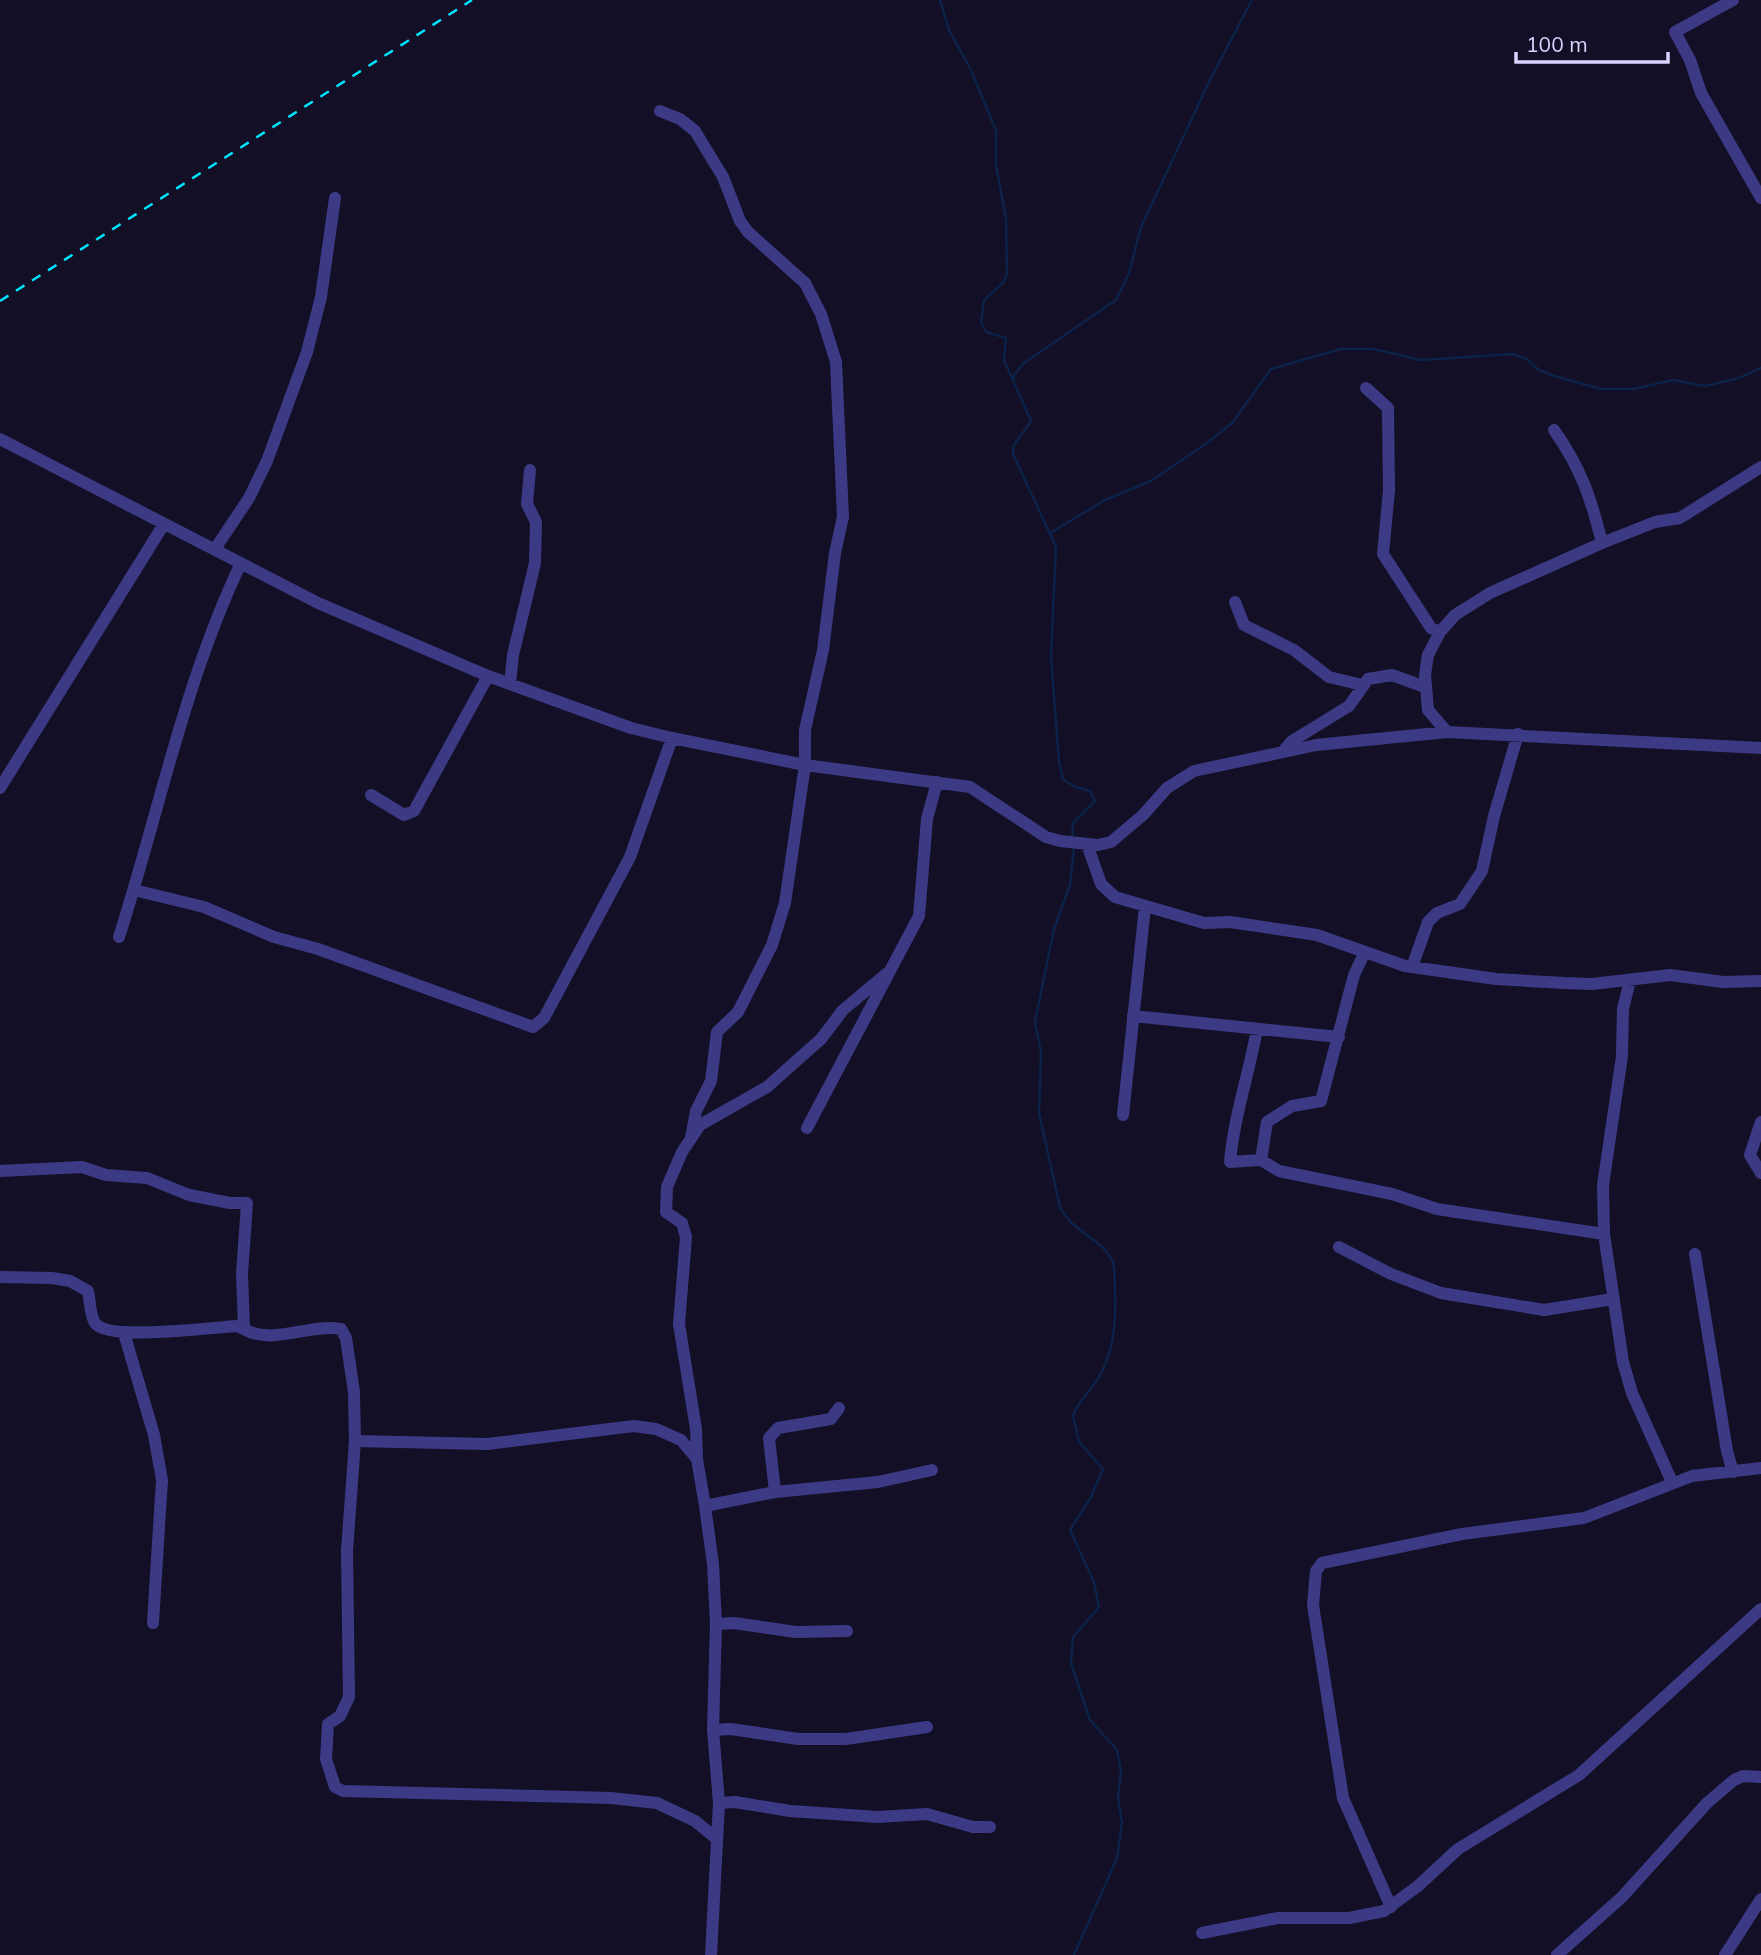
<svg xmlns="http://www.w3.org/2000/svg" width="1761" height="1955" font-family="Mulish,sans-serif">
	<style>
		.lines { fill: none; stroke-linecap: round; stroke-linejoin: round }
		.stream { stroke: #0c2248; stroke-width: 2.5 }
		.street { stroke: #3d3a85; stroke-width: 12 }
		.rail { stroke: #00e5ff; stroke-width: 2.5; stroke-dasharray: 10 9; stroke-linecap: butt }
	</style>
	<rect width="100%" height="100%" fill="#130f26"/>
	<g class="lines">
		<path class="stream" d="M940,0L949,30L971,70L996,131V165L1006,219L1007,274L1003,283L984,300L981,323L986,332L1006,338L1004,360L1031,421L1014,445L1013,454L1056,547L1051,656L1059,762L1063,779L1075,787L1090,791L1095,801L1073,823L1072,838
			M1014,382V375L1024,363L1116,300L1129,273L1141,227L1210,80L1252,0
			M1050,533L1105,500L1151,481L1207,443L1233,422L1271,369L1341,349H1373L1421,360L1512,354L1527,359L1539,370L1554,376L1601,389H1634L1673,380L1705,386L1739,378L1761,368
			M1074,848L1070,885L1054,929L1035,1022L1041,1052L1039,1113L1060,1207C1073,1233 1100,1237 1112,1260C1116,1269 1114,1283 1115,1292C1116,1322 1114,1354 1097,1380C1088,1394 1079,1400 1073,1416L1079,1442L1103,1469L1090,1499L1070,1530L1094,1582L1099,1607L1073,1637L1071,1663L1090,1720L1117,1750L1121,1772L1118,1797L1122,1823L1117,1858L1074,1955"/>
		<path class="street" d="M1733,0L1675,32L1690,60L1701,93L1761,198
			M660,111L680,119L695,131L723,177L740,221L748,232L805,283L821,314L836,362L843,517L835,553L823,650L805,730V765L785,903L772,945L738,1012L717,1032L711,1081L696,1111L691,1138
			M1366,388L1388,408L1389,490L1383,554L1431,628L1440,632
			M1554,430C1581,468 1591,498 1602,543
			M0,439L318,603L488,676L631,728L672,738L805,765L970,787L1046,837L1060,841L1098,845L1111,842L1143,815L1167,788L1194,771L1316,745L1447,732L1761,748
			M215,549L249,498L267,461L307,352L321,297L335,198
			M1235,602L1244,625L1294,650L1329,677L1362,685
			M510,684L513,655L535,563L536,522L527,504L530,470
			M1447,732L1428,710L1425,675L1428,655L1440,632L1455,615L1490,593L1602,543L1655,522L1680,518L1761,467
			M1285,749L1292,741L1349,706L1368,679L1392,675L1425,687
			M0,788L164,524
			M371,795L404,815L414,811L488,676
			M1087,844L1101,884L1115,897L1204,923L1230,922L1317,935L1405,966L1496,979L1564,983L1592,984L1670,975L1723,982L1761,981
			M134,890L204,907L274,937L318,949L533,1027L544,1018L630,857L672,738
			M119,937C159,812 184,683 241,563
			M1412,967L1428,922L1437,913L1460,904L1482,871L1494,816L1518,734
			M1630,980L1623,1009L1622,1056L1603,1185L1604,1234L1623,1362L1632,1393L1672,1482
			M1133,1016L1339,1037
			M1257,1029C1249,1074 1234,1116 1230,1162L1261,1160L1279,1171L1392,1194L1437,1209L1604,1234
			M1123,1115L1145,907
			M1761,1122L1750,1155L1761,1173
			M807,1128L919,916L927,819L937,782
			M1261,1160L1267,1122L1292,1106L1321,1101L1354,975L1364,954
			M0,1171L82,1167L106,1175L147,1178L189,1195L230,1203H247L242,1274L244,1329C272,1346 310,1323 341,1329L346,1338L354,1392L355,1441L347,1551L349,1697L340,1716L328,1724L326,1759L335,1787L343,1791L611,1798L657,1803L695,1821L717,1839
			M1339,1247L1391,1274L1441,1293L1544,1310L1613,1299
			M1695,1254L1727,1451L1733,1472
			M0,1277L52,1278L70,1281L88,1291C90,1300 90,1316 95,1323C108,1342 213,1327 237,1326L244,1329
			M124,1333L154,1435L162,1480L153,1623
			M355,1441L487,1444L634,1426L656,1429L681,1440L697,1459L705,1506L713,1564L716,1624L713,1730L719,1803L711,1955
			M697,1458L696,1429L679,1324L686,1237L682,1223L666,1212L667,1187L682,1152L700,1125L767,1087L821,1039L843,1010L886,974
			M775,1492L769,1438L778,1428L831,1419L839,1408
			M705,1506L775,1492L878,1482L932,1470
			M716,1624L734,1623L796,1632L847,1631
			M713,1730L731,1729L798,1739H846L927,1727
			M719,1803L735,1802L790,1811L878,1817L927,1814L973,1827H990
			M1391,1907L1343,1798L1313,1605L1316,1571L1322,1563L1462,1534L1584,1518L1692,1476L1761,1468
			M1202,1933L1278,1918H1349L1384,1911L1418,1886L1458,1849L1579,1775L1761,1609
			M1557,1955L1622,1897L1707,1803L1734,1780L1743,1776L1761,1777
			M1725,1955L1761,1899"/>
		<path class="rail" d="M0,301L472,0"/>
	</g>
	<path d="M1516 52v10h152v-10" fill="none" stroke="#d9d4ff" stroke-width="3.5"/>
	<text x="1526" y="52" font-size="21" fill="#d9d4ff" stroke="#130f26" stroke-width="5" paint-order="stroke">100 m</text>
</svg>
